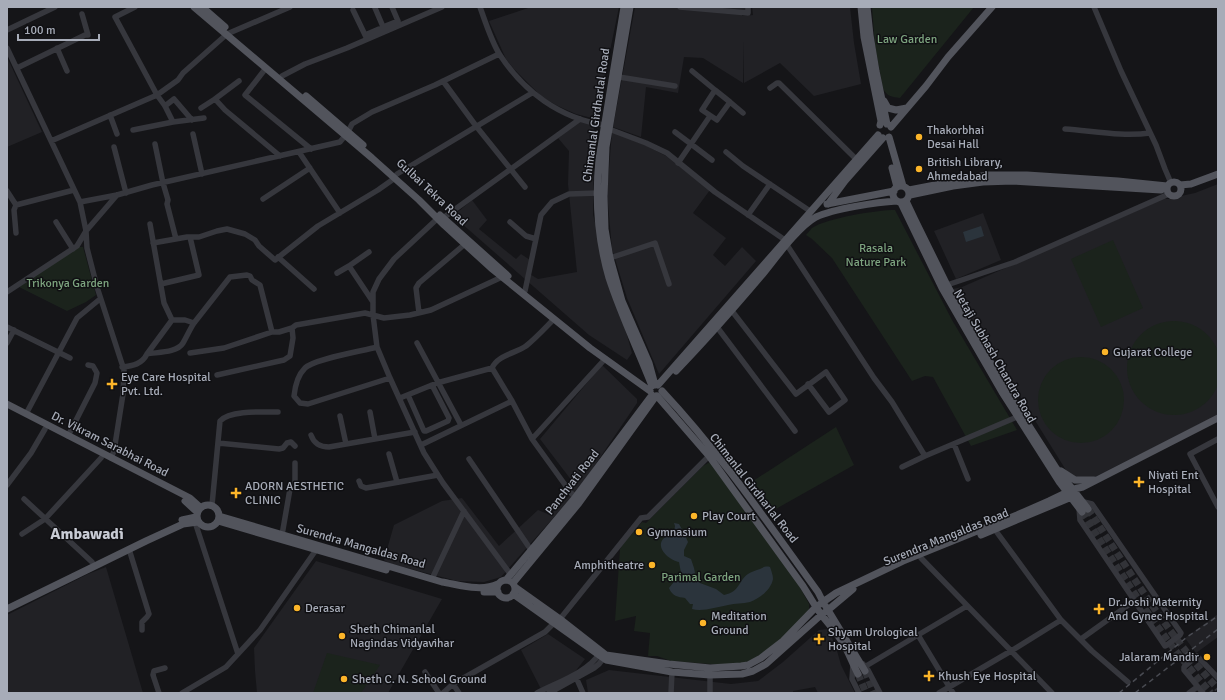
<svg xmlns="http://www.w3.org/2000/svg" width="1225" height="700" font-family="Signika,sans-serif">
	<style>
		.built { fill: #212125 }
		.green { fill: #1b231c }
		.water { fill: #2b343c }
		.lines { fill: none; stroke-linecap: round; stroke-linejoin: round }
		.major-tunnel { stroke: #323338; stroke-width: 7; stroke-dasharray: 7 3.5; stroke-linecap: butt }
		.minor { stroke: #36373d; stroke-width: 5.5 }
		.major { stroke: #52545c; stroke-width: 7 }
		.rail { stroke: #494b52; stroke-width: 1.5; stroke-dasharray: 5 4; stroke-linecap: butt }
		.poi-dot { fill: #fcb529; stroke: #101013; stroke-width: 1.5 }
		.labels { text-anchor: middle; stroke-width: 3; stroke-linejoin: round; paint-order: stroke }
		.park-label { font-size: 12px; fill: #7da47f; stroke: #101013 }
		.street-label { font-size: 12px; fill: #a7acb8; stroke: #101013 }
		.poi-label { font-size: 12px; fill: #a7acb8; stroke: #101013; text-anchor: start }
		.district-label { font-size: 16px; font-weight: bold; fill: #c8cbd4; stroke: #101013 }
	</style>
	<rect width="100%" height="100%" fill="#151518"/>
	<path class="built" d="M531,7H619L596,119L576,114L558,106L543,98L514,69L506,59L489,21Z
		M635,7H746V14L742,15V16L753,15L752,7H850L854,43L861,84L814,96L780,63L744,83L743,41V83L703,58L684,57L678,93L646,87L641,137L613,127Z
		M7,57L42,132L7,147Z
		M580,120L594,125L593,215L632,353L627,360L589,335L453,216L472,200L487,220L479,229L516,259L521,254L530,260L528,273L538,279L577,272L568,184L569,151L558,138Z
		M612,132L645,145L666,156L710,190L693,213L726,238L713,255L725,266L742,247L756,261L659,374L627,298L612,249L607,193Z
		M1218,184V415L1077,486L1074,483L953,289L962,287L1164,199H1173L1181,196L1195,193Z
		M983,213L1001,260L956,279L934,231Z
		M602,365L637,399V403L578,490L501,577L484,582L457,581L388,563L384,560L394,525L442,501L462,498L499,546L538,510L550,515L570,495L575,485L540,439Z
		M316,561L442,599L388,693H257L255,671L254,648Z
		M106,567L143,693H7V615L88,574Z
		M1218,614V637L1196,653L1185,638Z
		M828,629L836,647L841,665L855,693H818L815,687L793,691V693H588L586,680L609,670L731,684L758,681L783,662L819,630Z
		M548,634L585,659L574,673L542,691L521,650Z"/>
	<path class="green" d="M872,7H974L900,98C892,97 886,96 883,88L875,46Z
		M895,210L952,320L1017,430L971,446L933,377L925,376L912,381L832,258L812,239L806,235C808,233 810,230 812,228C827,218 877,210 895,210Z
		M1113,240L1143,308L1101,327L1071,259Z
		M78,247H83L96,295L86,302L67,311L19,287Z
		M1127 368a47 47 0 1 1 94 0a47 47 0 1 1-94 0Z
		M1038 400a43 43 0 1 1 86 0a43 43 0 1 1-86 0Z
		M836,427L854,465L774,510L753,481Z
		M710,462L797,582L809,604V609L807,613L768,653L737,666L671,661L657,656H648L650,633L634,631L636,616L615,621L620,549L625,541L642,522L646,523L703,466Z
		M327,653L380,665L361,693H313Z"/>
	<path class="water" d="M981,226L984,236L966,242L963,232Z
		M674,523L679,524L684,533L688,542L684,550V556L691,559L694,568L695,573L700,583L716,589L724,595C740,592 738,581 748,574C751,572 756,570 760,569C764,567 766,566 770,567C771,570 773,575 773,579C771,590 759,599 750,602C743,604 735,603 728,605C717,607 702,612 692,609L693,604H690L685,598C678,597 672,596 669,588L677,578H682L679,562C671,561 655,549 663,539C666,536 670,535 674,532L675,526Z"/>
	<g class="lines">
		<path class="major-tunnel" d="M1088,509C1128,569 1169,636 1218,689
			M1082,512C1122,575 1161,638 1211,693
			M865,671L874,693
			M858,674L866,693"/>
		<path class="minor" d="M480,7C485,21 492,43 500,55C524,92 560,118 604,125
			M680,7L748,13V7
			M1094,7L1121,71L1156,145L1165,169L1171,183
			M375,8L384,29
			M353,10L367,39
			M383,27L398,21L392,7
			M7,30L55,7
			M365,35L379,29
			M7,48L80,202L86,231L87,248L97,287L124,370L123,394L114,451L111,458
			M57,48L67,71
			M17,68L85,35H88L82,14
			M266,68L245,95L311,149
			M692,71L715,90
			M282,76L305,64L347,48L442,7
			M619,77L675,86
			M239,81L215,99L225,110L280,156
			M443,81L476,126L525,187
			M770,88L777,83H779L856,159
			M715,90L730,102L717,120L702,110Z
			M730,102L743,113
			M165,106L174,99L192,120
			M201,108L215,99
			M110,115L117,134
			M173,122L204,118
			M609,129L646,143L667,153L715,192L785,240
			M1065,129C1093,131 1123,137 1150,133
			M133,130L173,122L165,106L157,95L115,17L135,7
			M675,132L691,144L710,116
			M193,134L202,174
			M51,141L157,95L178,80L183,73L227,34L290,7
			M155,144L163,183L168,200L167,204L176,239
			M114,147L126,193
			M299,152L340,213
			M726,152L743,166L810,211
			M678,163L691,144L712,160
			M397,174L532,93
			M7,191L16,205L14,210L16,233
			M263,199L310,168
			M80,202L117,195L152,185L340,142L348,132L352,124L372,112L435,85L499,54
			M16,205L74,190
			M748,215L770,184
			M443,218L580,119
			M437,219L394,259L379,279L373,292V315L377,347L390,378L424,453L443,483L511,575
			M56,222L73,249
			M510,222L526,236L536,239
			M150,224L164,303L172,320
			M153,243L187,237H199L217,231L227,229L245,234L255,240L259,246L275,260L318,226L378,190L395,178
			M787,245L874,378L892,402L925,456L1017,417
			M278,257L314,289
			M610,258L655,243L669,284
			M349,266L369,252
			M337,273L349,266L373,302
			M161,284L199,275L190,237
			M947,285L1015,262L1169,194
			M525,291L541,215L552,202L569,194L598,193
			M7,292L77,246L86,231L117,195
			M732,311L796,394L826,372L845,400L829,412L808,384
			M419,313L416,288L419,283L465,244
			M7,327L70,358
			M717,327L795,431
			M7,343L14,330
			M417,343L461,425
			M377,347C363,351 314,359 305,368C297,376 295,386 294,396L300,403L308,404L390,378
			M190,353L224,348L272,332
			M147,354C157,352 177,353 183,343C187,336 190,329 194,323
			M122,367C133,366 142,364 147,354L172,320H185L194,323L230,277L247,275L250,276L252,280L260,285L272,332H279L292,328
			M492,368C498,355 514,354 526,346C536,338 545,328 554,319
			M217,375L284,360L290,356L293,338L292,328L296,325L365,313L384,318L410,315L431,310L502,277
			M408,395L424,431H426L448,421L449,418L432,385
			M400,398L437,383L492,368L512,401L421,445
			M512,401L532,439L605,359
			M370,412L375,439
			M26,414L77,318L100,299
			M340,416L346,444
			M311,435C314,444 320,447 329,447L415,432
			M68,436L95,383L97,373L93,366L88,365
			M532,439L571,493L576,497
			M1218,439L1190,454L1218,507
			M218,443L279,449L283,448L287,443L291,442L295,446
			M954,444L968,479
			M389,454L397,482
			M469,459L531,550
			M902,467L925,456
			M359,481L361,486L366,488L438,475
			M7,485L31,453L45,429
			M24,499L92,562
			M212,505L220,421C230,410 263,412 278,412
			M1079,508L1080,520L1163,643L1165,646L1167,645L1180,635L1181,633L1092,504L1084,502
			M195,522L238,654
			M993,527L1061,620L1092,651L1128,682
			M22,534L45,519L101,458
			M282,535L290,489L295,485V463
			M129,549L149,614L147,617L142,622V630
			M921,558L1052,693
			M432,579L464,511
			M560,619L641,518L648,517L709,456
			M918,635L967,606
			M1081,639L1134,601
			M853,664L852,679L859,693
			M863,664L868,670L880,693
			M866,666L918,635L953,693
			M425,672L439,693
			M575,675L583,693
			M453,684L459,693
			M159,693L153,675L154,671L165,668
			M182,693L226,667L260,630L316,550
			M443,693L453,684L545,632L554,623
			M537,693C558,682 587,673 600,653
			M549,693L594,668L599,664L605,656
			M671,693L672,672
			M710,693V675
			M939,693L1011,651L1061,620
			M1189,693L1197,687
			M1203,693L1184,670V667L1197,656L1218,678"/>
		<path class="major" d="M194,7L372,158L419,200L444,225L491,268L590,348L650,391
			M202,7L225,27
			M624,7L599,159C595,198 598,240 609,278C621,315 638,350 652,386
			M630,7L606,147L604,196L605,229L610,258L622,301L649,363L655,385
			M861,7L864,37L881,121L880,125
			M867,7L870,35L876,71L887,124
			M306,96L363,145
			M884,101L888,108L896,110L907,108
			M891,127L926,86L948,57L992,7
			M889,137L903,186
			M892,168L897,187
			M1167 189a7 7 0 1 1 14 0a7 7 0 1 1-14 0Z
			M1180,185L1191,184L1218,174
			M893 194a8 8 0 1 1 16 0a8 8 0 1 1-16 0Z
			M909,190L987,175H1027L1118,181L1167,186
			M910,195L953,186L983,182L1013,181L1161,190
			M906,201L915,220L947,285L1006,390L1056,468L1088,509
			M901,203L942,288L1002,392L1060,483L1082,512
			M827,204L894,191
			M828,204L845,181L883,138
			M440,215L508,276
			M676,371C706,340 734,308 762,275C775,259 798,227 816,217C833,209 877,202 897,201
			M658,385L878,135
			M662,391C720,453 768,523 818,592L823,602L836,593L903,561L1017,515L1049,501L1074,489L1083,487L1218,418
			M7,404L190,498L200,507
			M1061,471L1075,480H1094
			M185,501L197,512
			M197 516a11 11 0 1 1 22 0a11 11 0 1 1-22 0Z
			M219,516L442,582C460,585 481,592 498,584
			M182,520L196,517
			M218,521L386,570
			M981,535L1074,496
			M506,580L574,499L652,395
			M497 589a9 9 0 1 1 18 0a9 9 0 1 1-18 0Z
			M513,583L579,503L656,396
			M515,587L560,619L606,655L669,664L710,668L741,666L748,665L761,658L783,641L816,607L803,586L709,456L657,396
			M853,589L828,610L865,671
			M484,592H498
			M513,594L606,660L672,672L710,675L742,674L753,671L766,664L821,615L828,610L823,602L816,607C823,618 833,628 841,640C848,650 852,663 858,674
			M7,609L146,541L183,524L198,522"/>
		<path class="rail" d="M1119,693L1187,637L1218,616
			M1135,693L1218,629"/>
	</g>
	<g class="poi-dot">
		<circle cx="919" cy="137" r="4"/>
		<circle cx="919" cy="169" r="4"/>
		<circle cx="1105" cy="352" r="4"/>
		<path d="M110 378h4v4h4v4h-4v4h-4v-4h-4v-4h4z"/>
		<path d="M1137 476h4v4h4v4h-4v4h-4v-4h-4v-4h4z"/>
		<path d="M234 487h4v4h4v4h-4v4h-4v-4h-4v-4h4z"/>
		<circle cx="694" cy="516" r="4"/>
		<circle cx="639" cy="532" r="4"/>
		<circle cx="652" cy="565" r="4"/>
		<circle cx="297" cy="608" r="4"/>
		<path d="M1097 603h4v4h4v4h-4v4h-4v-4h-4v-4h4z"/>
		<circle cx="703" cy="623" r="4"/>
		<circle cx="342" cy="636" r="4"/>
		<path d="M817 633h4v4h4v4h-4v4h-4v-4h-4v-4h4z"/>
		<circle cx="1207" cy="657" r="4"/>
		<path d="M927 670h4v4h4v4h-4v4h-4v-4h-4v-4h4z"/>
		<circle cx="344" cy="679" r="4"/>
	</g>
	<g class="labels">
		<g class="park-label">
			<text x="907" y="43">Law Garden</text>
			<text x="876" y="252">Rasala<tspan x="876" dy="14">Nature Park</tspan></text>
			<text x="68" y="287">Trikonya Garden</text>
			<text x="701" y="581">Parimal Garden</text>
		</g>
		<g class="street-label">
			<text transform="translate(596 115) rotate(-82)" y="4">Chimanlal Girdharlal Road</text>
			<text transform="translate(432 192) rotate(43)" y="4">Gulbai Tekra Road</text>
			<text transform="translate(995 356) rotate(60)" y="4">Netaji Subhash Chandra Road</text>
			<text transform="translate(110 444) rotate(27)" y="4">Dr. Vikram Sarabhai Road</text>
			<text transform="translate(572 482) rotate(-52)" y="4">Panchvati Road</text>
			<text transform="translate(754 488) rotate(52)" y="4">Chimanlal Girdharlal Road</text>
			<text transform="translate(946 537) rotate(-22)" y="4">Surendra Mangaldas Road</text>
			<text transform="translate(361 546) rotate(16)" y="4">Surendra Mangaldas Road</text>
		</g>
		<g class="poi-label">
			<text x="927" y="134">Thakorbhai<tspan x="927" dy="14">Desai Hall</tspan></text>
			<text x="927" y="166">British Library,<tspan x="927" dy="14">Ahmedabad</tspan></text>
			<text x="1113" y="356">Gujarat College</text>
			<text x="121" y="381">Eye Care Hospital<tspan x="121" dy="14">Pvt. Ltd.</tspan></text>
			<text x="1148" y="479">Niyati Ent<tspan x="1148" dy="14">Hospital</tspan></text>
			<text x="245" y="490">ADORN AESTHETIC<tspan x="245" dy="14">CLINIC</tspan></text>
			<text x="702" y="520">Play Court</text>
			<text x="647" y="536">Gymnasium</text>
			<text x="644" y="569" text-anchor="end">Amphitheatre</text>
			<text x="1108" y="606">Dr.Joshi Maternity<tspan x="1108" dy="14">And Gynec Hospital</tspan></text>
			<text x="305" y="612">Derasar</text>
			<text x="711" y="620">Meditation<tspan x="711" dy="14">Ground</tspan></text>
			<text x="350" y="633">Sheth Chimanlal<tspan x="350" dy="14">Nagindas Vidyavihar</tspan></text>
			<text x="828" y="636">Shyam Urological<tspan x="828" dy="14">Hospital</tspan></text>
			<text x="1199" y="661" text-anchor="end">Jalaram Mandir</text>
			<text x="938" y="680">Khush Eye Hospital</text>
			<text x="352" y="683">Sheth C. N. School Ground</text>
		</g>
		<g class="district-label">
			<text x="87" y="539">Ambawadi</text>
		</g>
	</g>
	<rect width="1225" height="700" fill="none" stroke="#a7acb8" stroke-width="16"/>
	<path d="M18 34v6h81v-6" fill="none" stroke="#a7acb8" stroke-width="2"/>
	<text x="24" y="34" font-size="12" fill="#a7acb8" stroke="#101013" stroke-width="3" paint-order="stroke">100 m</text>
</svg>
